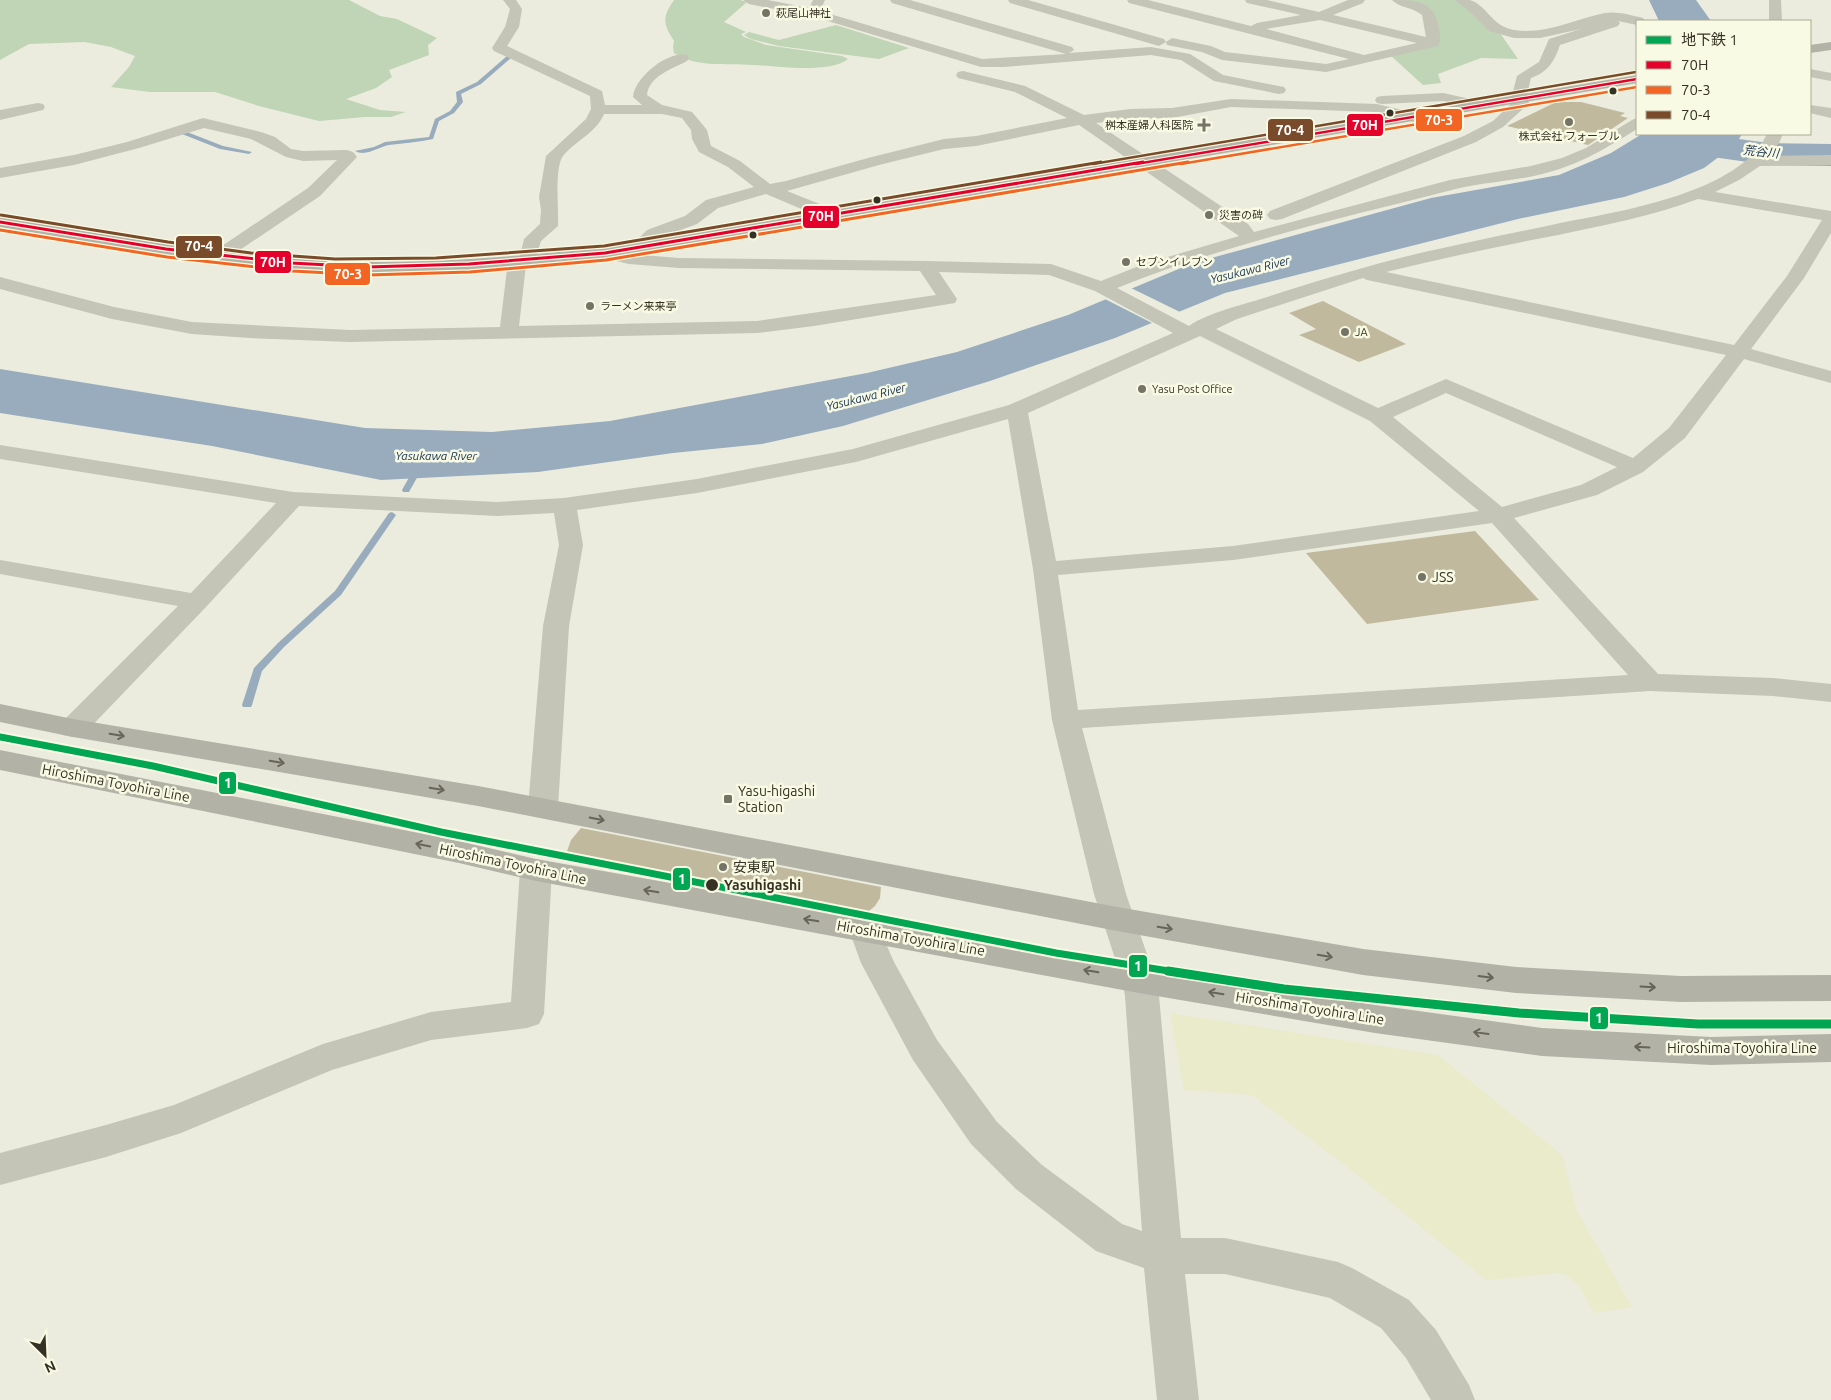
<svg xmlns="http://www.w3.org/2000/svg" width="1831" height="1400" font-family="Ubuntu,'Noto Sans JP',sans-serif">
	<style>
		.green { fill: #c0d4b6 }
		.plaza { fill: #e9ebcb }
		.water { fill: #98acbe }
		.pier { fill: #ebecdd }
		.lines { fill: none; stroke-linecap: round; stroke-linejoin: round }
		.stream { fill: #98acbe; fill-rule: evenodd }
		.river { fill: #98acbe; fill-rule: evenodd }
		.building { fill: #c0b99e }
		.minor { fill: #c4c4b7; fill-rule: evenodd }
		.major { fill: #b3b2a6; fill-rule: evenodd }
		.bus-1-far1-casing { stroke: #f9fae3; stroke-width: 4.5 }
		.bus-1-casing { stroke: #f9fae3; stroke-width: 5.5 }
		.bus-2-far1-casing { stroke: #f9fae3; stroke-width: 4.5 }
		.bus-2-casing { stroke: #f9fae3; stroke-width: 5.5 }
		.bus-3-far1-casing { stroke: #f9fae3; stroke-width: 4.5 }
		.bus-3-casing { stroke: #f9fae3; stroke-width: 5.5 }
		.bus-1-far1 { stroke: #e4002b; stroke-width: 2.5 }
		.bus-1 { stroke: #e4002b; stroke-width: 3 }
		.bus-2-far1 { stroke: #f26522; stroke-width: 2.5 }
		.bus-2 { stroke: #f26522; stroke-width: 3 }
		.bus-3-far1 { stroke: #7a4b2a; stroke-width: 2.5 }
		.bus-3 { stroke: #7a4b2a; stroke-width: 3 }
		.metro-1-far1-casing { stroke: #f9fae3; stroke-width: 11 }
		.metro-1-casing { stroke: #f9fae3; stroke-width: 12 }
		.metro-1-far1 { stroke: #00a651; stroke-width: 7 }
		.metro-1 { stroke: #00a651; stroke-width: 9 }
		.oneway { stroke: #676559 }
		.poi-dot { fill: #757365; stroke: #f9fae3; stroke-width: 2 }
		.bus-dot { fill: #353225; stroke: #f9fae3; stroke-width: 2 }
		.labels { text-anchor: middle; stroke-width: 5; stroke-linejoin: round; paint-order: stroke }
		.far-poi-label { font-size: 11px; fill: #353225; stroke: #f9fae3; text-anchor: start }
		.far-water-label { font-size: 12px; font-style: italic; fill: #193458; stroke: #f9fae3 }
		.poi-label { font-size: 14px; fill: #353225; stroke: #f9fae3; text-anchor: start }
		.street-label { font-size: 14px; fill: #353225; stroke: #f9fae3 }
		.stop-label { font-size: 14px; font-weight: bold; fill: #353225; stroke: #f9fae3; text-anchor: start }
		.line-badge { stroke: #f9fae3; stroke-width: 2 }
		.badge-label { font-size: 14px; text-anchor: middle; font-weight: bold; fill: #fff }
	</style>
	<rect width="100%" height="100%" fill="#ebecdd"/>
	<path class="green" d="M0,0H349L380,16L397,19L437,38L428,45L429,55L389,70L392,77L376,88L346,99L380,110L406,112L391,117H365L319,121L259,106L215,92H150L111,87L129,67L135,56L111,47L85,42L29,44L0,60Z
		M674,0H740L747,2L724,22L746,32L741,34L744,37L766,45L842,56L848,59C829,74 777,66 753,65C727,63 696,68 674,53L673,47L674,41C663,24 662,17 674,0Z
		M1398,0H1456L1500,33L1518,59L1481,58L1438,74L1441,83L1423,85L1390,55L1433,43L1432,21L1416,5Z
		M836,25L909,48L879,59L779,46L751,39L744,35L749,32L779,40Z"/>
	<path class="plaza" d="M1170,1013L1438,1055L1562,1155L1577,1211L1632,1307L1594,1313L1579,1285L1562,1273L1486,1280L1351,1170L1252,1095L1184,1090Z"/>
	<path class="water" d="M1649,0H1696L1711,21H1659Z
		M1642,134H1742L1736,144L1704,168L1668,183L1624,197L1518,219L1225,293L1115,338L990,381L843,426L762,444L673,453L538,472L381,480L212,446L0,413V369L365,428L492,432L610,421L867,373L957,352L1068,315L1193,263L1431,198L1559,175L1611,153Z"/>
	<path class="pier" d="M1129,287L1182,313L1154,324L1103,298Z"/>
	<g class="lines">
		<path class="stream" d="M507,56L512,57L481,84L461,94L463,102L454,113L439,121L433,139C419,142 404,143 389,145C378,147 366,157 355,151L374,147L385,142L429,137L435,119L450,111L457,102L456,92L477,82Z
			M182,130L223,146L252,152L249,154L220,149L182,134L173,136L170,134Z
			M416,465H422L423,467L409,492H403L402,490Z
			M392,512L396,515L341,595L284,647L262,671L252,705L251,707H243L242,705L254,668L278,643L335,591L389,513Z"/>
		<path class="river" d="M1685,134H1701L1769,143L1831,144V166L1769,165L1691,154L1678,151L1673,143L1678,135Z"/>
	</g>
	<path class="building" d="M1565,102H1581L1625,113L1620,116L1628,118L1588,145L1507,126L1554,103Z
		M1323,301L1406,344L1359,362L1299,335L1316,329L1289,313Z
		M1475,531L1539,600L1367,624L1306,553Z
		M581,828L881,887L880,898L875,906L863,916L565,857L571,840Z"/>
	<g class="lines">
		<path class="minor" d="M503,0H516L522,9L519,27L507,46L602,91L605,105H642L633,97C634,78 668,50 687,55L689,58L687,61C672,69 649,76 647,95L662,105L692,112L707,130L711,146L740,161L770,184L786,181L868,158L944,139L976,136L1067,118L1015,92L958,78L956,75L958,72L963,71L1025,86L1084,115L1130,109L1172,108L1231,99L1377,104L1419,114L1422,117L1419,120L1414,122L1377,112L1231,107L1172,118L1130,119L1096,123L1248,224L1254,232L1450,180L1531,166L1562,158L1586,148L1632,120L1637,118V129C1602,151 1575,167 1534,176C1506,182 1476,183 1448,191C1337,219 1224,245 1117,288L1189,326C1207,313 1242,305 1264,298C1323,279 1382,261 1443,248C1483,239 1524,231 1565,222C1623,211 1740,192 1767,134H1783L1779,143L1769,156L1831,155V165L1760,166L1739,180L1715,192L1831,211V233L1804,278L1751,349L1831,371V383L1744,359L1685,438L1643,472L1597,495L1514,518L1658,674L1773,678L1831,684V702L1773,696L1650,691L1082,728L1126,894L1156,980L1159,996L1181,1238H1225L1338,1262L1352,1268L1409,1300L1436,1330L1469,1385L1475,1400H1431L1406,1358L1381,1328L1330,1298L1225,1274H1185L1199,1400H1157L1144,1268L1096,1251L1016,1189L971,1144L913,1060L861,963L849,930L854,921L865,918L876,921L894,962L937,1040L997,1122L1042,1165L1122,1224L1142,1231L1125,996L1122,980L1094,894L1052,720L1033,569L1008,419L856,462L697,493L577,510L583,545L569,626L558,808L554,815L543,818L532,815L528,808L543,626L559,545L554,513L497,516L299,506L206,607L83,735L73,737L63,735L59,728L63,721L178,606L0,574V560L191,593L276,503L0,459V445L293,492L497,502L564,498L697,479L853,449L1009,405L1173,333L1095,291L1049,275L939,272L957,299L955,303L814,326L757,333L350,342L250,338L192,334L112,319L0,289V277L114,307L192,322L350,330L500,327L508,261L511,257L520,256L524,239L540,224L541,210L539,197L546,156L586,119L591,109L590,96L494,51L492,48L505,27L510,9ZM604,114H662L682,118L691,130L692,139L699,152L728,167L754,187L706,200L685,216L647,230L630,247L633,251L639,252L645,251L659,238L697,224L718,208L766,194L825,219L831,220L837,219L840,215L837,211L787,191L879,165L944,149L976,146L1079,125L1239,236L1144,264L1101,281L1051,264L926,261L679,258L629,254L605,248L599,249L596,253L599,257L629,264L679,268L920,271L936,295L757,321L519,326L526,265L534,264L541,241L558,226C559,210 554,168 563,156C575,141 596,133 604,114ZM1698,199L1822,220L1787,276L1734,345L1386,272C1443,258 1500,246 1558,235C1605,225 1652,216 1698,199ZM1363,278L1367,280L1726,355L1669,428L1633,458L1446,379L1378,408L1216,329L1237,319ZM1200,336L1370,421L1479,511L1233,546L1056,561L1028,413ZM1446,393L1617,467L1581,485L1502,507L1393,417ZM1492,523L1628,675L1078,710L1058,575L1233,560Z
			M743,0H768L809,8L813,0H825L820,11L982,59L1066,54L892,3L890,0H910L1072,47L1074,50L1069,53L1151,47L1190,54L1223,75L1279,86L1284,87L1286,90L1284,93L1279,94L1214,81L1181,60L1151,55L1004,67H981L811,16L749,4Z
			M1008,0H1028L1164,39L1166,42L1172,38L1211,46L1225,52L1326,64L1349,59L1129,3L1127,0H1148L1251,26L1257,23L1301,15L1247,3L1245,0H1267L1319,12L1348,0H1365L1363,3L1333,15L1426,37L1422,15C1413,7 1399,8 1392,0C1416,0 1436,1 1439,30C1440,36 1441,41 1438,46L1326,72L1222,60L1202,52L1167,45L1166,42L1159,46L1010,3ZM1320,20L1417,43L1364,55L1266,29Z
			M1455,0C1459,0 1466,0 1470,0C1488,6 1491,26 1514,30C1545,35 1575,19 1605,13C1617,11 1630,15 1643,18L1645,21H1637V25L1618,21L1620,23L1618,26L1560,45C1554,62 1548,72 1531,78L1526,98L1529,102L1527,105L1503,127L1476,142L1282,219L1276,220L1270,219L1267,215L1270,211L1464,136L1493,121L1513,102L1511,99L1517,76L1539,62L1549,39L1581,29L1540,38H1514L1489,31L1470,12Z
			M1769,0H1781L1782,21H1769Z
			M1810,69L1831,73V81L1810,77Z
			M1443,93L1484,102L1486,105L1484,108L1479,109L1443,101L1382,104L1377,103L1375,100L1377,97L1382,96Z
			M38,103L43,104L45,107L43,110L0,120V110Z
			M1810,105L1831,108V118L1810,113Z
			M203,118L261,132L275,137L291,149L303,151L347,150L353,152L357,157L320,196L225,260L219,261L213,260L210,256L213,252L308,188L337,160L303,161L286,157L251,139L204,128L139,148L74,165L0,178V168L74,155L127,142Z
			M536,859L547,862L552,870L544,1014L539,1024L527,1028L431,1040L332,1070L181,1133L106,1157L0,1185V1153L106,1125L174,1105L323,1044L431,1012L511,1002L520,870L525,862Z"/>
		<path class="major" d="M1831,42V50L1810,53V45Z
			M1637,75V83L605,258C515,267 424,276 333,272C221,266 111,246 0,227V217C111,235 221,256 333,261C424,265 515,256 605,248Z
			M0,704L73,719L478,786L1117,907L1363,949L1516,967L1681,976L1831,975V1001L1681,1002L1516,993L1363,975L1117,931L478,806L73,737L0,722Z
			M0,750L459,841L536,859L1139,967L1375,1005L1542,1028L1711,1037L1831,1034V1062L1711,1065L1542,1056L1375,1033L1139,993L536,881L459,863L0,770Z"/>
		<g class="bus-1-far1-casing">
			<path id="bus-1-far1" d="M1136,164L1637,79"/>
		</g>
		<g class="bus-1-casing">
			<path id="bus-1" d="M0,222L166,249L291,263L367,267L469,264L605,253L1143,162"/>
		</g>
		<g class="bus-2-far1-casing">
			<path id="bus-2-far1" d="M1181,164L1637,87"/>
		</g>
		<g class="bus-2-casing">
			<path id="bus-2" d="M0,230L167,257L292,271L368,275L470,272L606,260L1188,162"/>
		</g>
		<g class="bus-3-far1-casing">
			<path id="bus-3-far1" d="M1093,164L1636,72"/>
		</g>
		<g class="bus-3-casing">
			<path id="bus-3" d="M1,215L168,242L251,253L335,259L436,258L604,246L1101,162"/>
		</g>
		<use href="#bus-1-far1" class="bus-1-far1"/>
		<use href="#bus-1" class="bus-1"/>
		<use href="#bus-2-far1" class="bus-2-far1"/>
		<use href="#bus-2" class="bus-2"/>
		<use href="#bus-3-far1" class="bus-3-far1"/>
		<use href="#bus-3" class="bus-3"/>
		<g class="metro-1-far1-casing">
			<path id="metro-1-far1" d="M0,737L153,766L441,832L1056,953L1175,972"/>
		</g>
		<g class="metro-1-casing">
			<path id="metro-1" d="M1168,971L1284,989L1519,1013L1698,1024H1831"/>
		</g>
		<use href="#metro-1-far1" class="metro-1-far1"/>
		<use href="#metro-1" class="metro-1"/>
	</g>
	<defs><path id="oneway-shaft" d="M-6 0H5M1.5-3L5.5 0L1.5 3" fill="none" stroke-width="1.6" stroke-linecap="round" stroke-linejoin="round" transform="scale(1.25)"/></defs>
	<g class="oneway">
		<use href="#oneway-shaft" transform="translate(117 735) rotate(10)"/>
		<use href="#oneway-shaft" transform="translate(277 762) rotate(10)"/>
		<use href="#oneway-shaft" transform="translate(437 789) rotate(10)"/>
		<use href="#oneway-shaft" transform="translate(597 819) rotate(11)"/>
		<use href="#oneway-shaft" transform="translate(423 845) rotate(-169)"/>
		<use href="#oneway-shaft" transform="translate(651 891) rotate(-170)"/>
		<use href="#oneway-shaft" transform="translate(811 920) rotate(-170)"/>
		<use href="#oneway-shaft" transform="translate(1165 928) rotate(10)"/>
		<use href="#oneway-shaft" transform="translate(1325 956) rotate(10)"/>
		<use href="#oneway-shaft" transform="translate(1091 971) rotate(-170)"/>
		<use href="#oneway-shaft" transform="translate(1486 977) rotate(7)"/>
		<use href="#oneway-shaft" transform="translate(1648 987) rotate(3)"/>
		<use href="#oneway-shaft" transform="translate(1216 993) rotate(-171)"/>
		<use href="#oneway-shaft" transform="translate(1481 1033) rotate(-172)"/>
		<use href="#oneway-shaft" transform="translate(1642 1047) rotate(-177)"/>
	</g>
	<g class="poi-dot">
		<circle cx="766" cy="13" r="5"/>
		<circle cx="1569" cy="122" r="5"/>
		<path d="M1201.5 117.5h5v5h5v5h-5v5h-5v-5h-5v-5h5z"/>
		<circle cx="1209" cy="215" r="5"/>
		<circle cx="1126" cy="262" r="5"/>
		<circle cx="590" cy="306" r="5"/>
		<circle cx="1345" cy="332" r="5"/>
		<circle cx="1142" cy="389" r="5"/>
		<circle cx="1422" cy="577" r="5"/>
		<rect x="723" y="794" width="10" height="10" rx="2.5"/>
		<circle cx="723" cy="867" r="5"/>
	</g>
	<g class="bus-dot">
		<circle cx="1613" cy="91" r="4.5"/>
		<circle cx="1390" cy="113" r="4.5"/>
		<circle cx="877" cy="200" r="4.5"/>
		<circle cx="753" cy="235" r="4.5"/>
		<circle cx="712" cy="885" r="7"/>
	</g>
	<g class="labels">
		<g class="far-poi-label">
			<text x="776" y="17">萩尾山神社</text>
			<text x="1193" y="129" text-anchor="end">桝本産婦人科医院</text>
			<text x="1569" y="140" text-anchor="middle">株式会社 フォーブル</text>
			<text x="1219" y="219">災害の碑</text>
			<text x="1136" y="266">セブンイレブン</text>
			<text x="600" y="310">ラーメン来来亭</text>
			<text x="1355" y="336">JA</text>
			<text x="1152" y="393">Yasu Post Office</text>
		</g>
		<g class="far-water-label">
			<text transform="translate(1761 152) rotate(6)" y="4">荒谷川</text>
			<text transform="translate(1250 270) rotate(-14)" y="4">Yasukawa River</text>
			<text transform="translate(866 397) rotate(-14)" y="4">Yasukawa River</text>
			<text x="436" y="460">Yasukawa River</text>
		</g>
		<g class="poi-label">
			<text x="1432" y="582">JSS</text>
			<text x="738" y="796">Yasu-higashi<tspan x="738" dy="16">Station</tspan></text>
			<text x="733" y="872">安東駅</text>
		</g>
		<g class="street-label">
			<text transform="translate(116 783) rotate(11)" y="5">Hiroshima Toyohira Line</text>
			<text transform="translate(513 864) rotate(12)" y="5">Hiroshima Toyohira Line</text>
			<text transform="translate(911 938) rotate(10)" y="5">Hiroshima Toyohira Line</text>
			<text transform="translate(1310 1008) rotate(9)" y="5">Hiroshima Toyohira Line</text>
			<text x="1742" y="1053">Hiroshima Toyohira Line</text>
		</g>
		<g class="stop-label">
			<text x="724" y="890">Yasuhigashi</text>
		</g>
	</g>
	<g class="line-badge">
		<rect x="1415" y="108" width="48" height="24" rx="5" fill="#f26522"/>
		<rect x="1346" y="113" width="38" height="24" rx="5" fill="#e4002b"/>
		<rect x="1267" y="118" width="47" height="24" rx="5" fill="#7a4b2a"/>
		<rect x="802" y="205" width="38" height="24" rx="5" fill="#e4002b"/>
		<rect x="175" y="235" width="48" height="24" rx="5" fill="#7a4b2a"/>
		<rect x="254" y="250" width="38" height="24" rx="5" fill="#e4002b"/>
		<rect x="324" y="262" width="47" height="24" rx="5" fill="#f26522"/>
		<rect x="218" y="771" width="19" height="24" rx="5" fill="#00a651"/>
		<rect x="672" y="867" width="19" height="24" rx="5" fill="#00a651"/>
		<rect x="1128" y="954" width="20" height="24" rx="5" fill="#00a651"/>
		<rect x="1589" y="1006" width="20" height="24" rx="5" fill="#00a651"/>
	</g>
	<g class="badge-label">
		<text x="1439" y="125">70-3</text>
		<text x="1365" y="130">70H</text>
		<text x="1290" y="135">70-4</text>
		<text x="821" y="221">70H</text>
		<text x="199" y="251">70-4</text>
		<text x="273" y="267">70H</text>
		<text x="348" y="279">70-3</text>
		<text x="228" y="788">1</text>
		<text x="682" y="884">1</text>
		<text x="1138" y="971">1</text>
		<text x="1599" y="1023">1</text>
	</g>
	<rect x="1636" y="20" width="175" height="115" fill="#f9fae3" stroke="#abaa97"/>
	<rect x="1646" y="36" width="25" height="8" fill="#00a651" stroke="#abaa97"/>
	<text x="1681" y="45" font-size="15" fill="#353225">地下鉄 1</text>
	<rect x="1646" y="61" width="25" height="8" fill="#e4002b" stroke="#abaa97"/>
	<text x="1681" y="70" font-size="15" fill="#353225">70H</text>
	<rect x="1646" y="86" width="25" height="8" fill="#f26522" stroke="#abaa97"/>
	<text x="1681" y="95" font-size="15" fill="#353225">70-3</text>
	<rect x="1646" y="111" width="25" height="8" fill="#7a4b2a" stroke="#abaa97"/>
	<text x="1681" y="120" font-size="15" fill="#353225">70-4</text>
	<g transform="translate(45 1355) rotate(156)" stroke="#f9fae3" stroke-width="4" paint-order="stroke">
	<path d="M0-4L9 19L0 12L-9 19Z" fill="#353225"/>
	<text y="-8" font-size="14" font-weight="bold" text-anchor="middle" fill="#353225">N</text>
	</g>
</svg>
